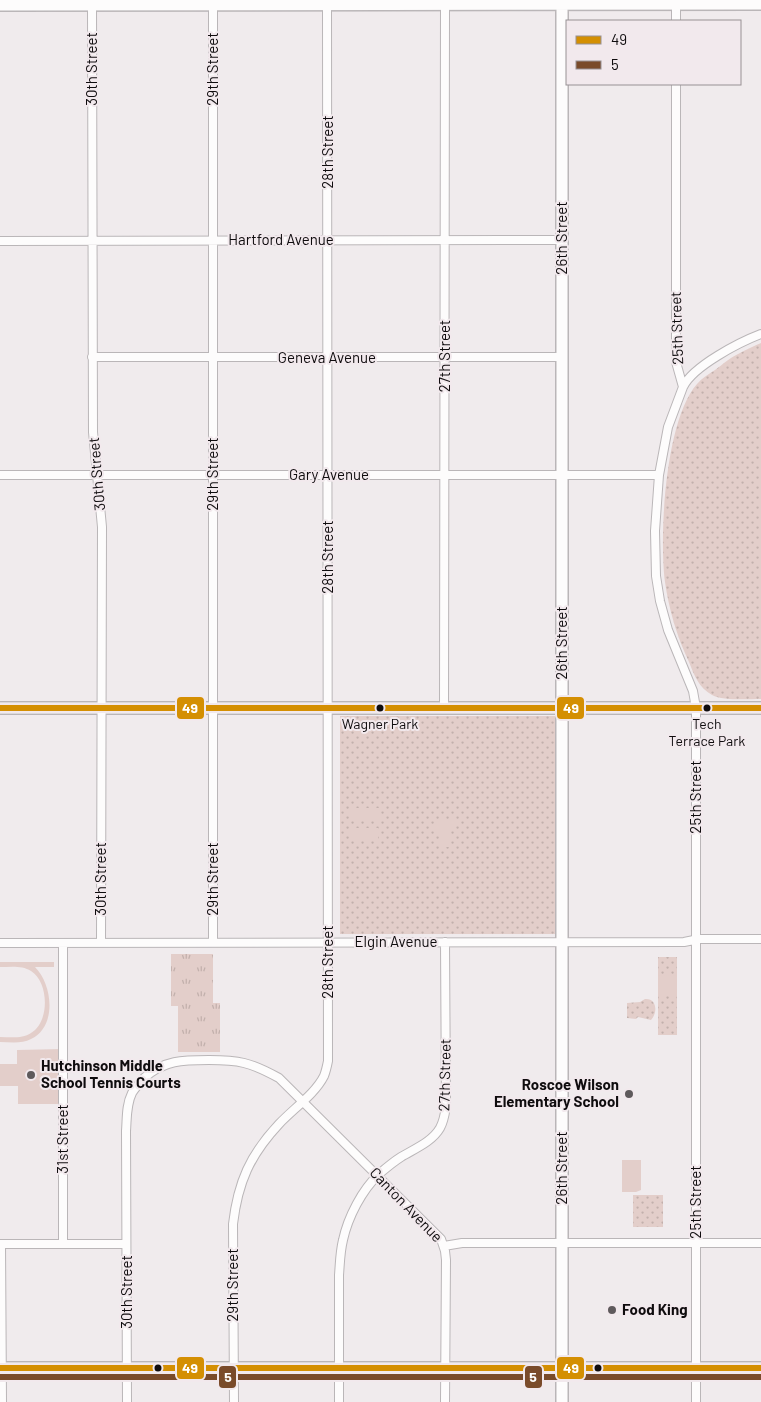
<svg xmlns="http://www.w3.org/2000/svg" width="761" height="1402" font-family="Barlow,sans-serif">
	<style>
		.grass { fill: url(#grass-tufts) }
		.park { fill: url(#park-dots) }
		.garden { fill: #e3ceca }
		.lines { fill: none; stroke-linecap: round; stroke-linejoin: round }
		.street-casing { stroke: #bab6b8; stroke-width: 10 }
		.secondary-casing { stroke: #bab6b8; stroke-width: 14 }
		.street { stroke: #fdfcfc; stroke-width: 8 }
		.secondary { stroke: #fdfcfc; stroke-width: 11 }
		.bus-1-casing { stroke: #f2e9ed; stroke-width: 10 }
		.bus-2-casing { stroke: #f2e9ed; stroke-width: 10 }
		.bus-1 { stroke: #d48f02; stroke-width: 6 }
		.bus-2 { stroke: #7a4b2a; stroke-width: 6 }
		.bus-dot { fill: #0f0c0e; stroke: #f2e9ed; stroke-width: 2 }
		.poi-dot { fill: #5e5a5c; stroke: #f2e9ed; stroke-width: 2 }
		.labels { text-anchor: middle; stroke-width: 4; stroke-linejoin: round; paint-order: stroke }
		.bus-label { font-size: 14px; fill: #0f0c0e; stroke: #f2e9ed }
		.street-label { font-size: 15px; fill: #0f0c0e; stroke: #f2e9ed }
		.poi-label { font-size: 15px; font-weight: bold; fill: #0f0c0e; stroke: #f2e9ed; text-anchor: start }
		.line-badge { stroke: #f2e9ed; stroke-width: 2 }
		.badge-label { font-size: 14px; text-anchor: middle; font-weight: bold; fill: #fff }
	</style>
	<defs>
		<pattern id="grass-tufts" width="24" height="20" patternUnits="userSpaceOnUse" patternTransform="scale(1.25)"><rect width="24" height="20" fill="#e3ceca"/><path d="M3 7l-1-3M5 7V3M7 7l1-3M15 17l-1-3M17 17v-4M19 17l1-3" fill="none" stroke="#c2b0ac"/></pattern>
		<pattern id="park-dots" width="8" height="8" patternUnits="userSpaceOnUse" patternTransform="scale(1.25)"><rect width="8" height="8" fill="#e3ceca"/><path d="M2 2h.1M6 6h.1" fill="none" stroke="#c2b0ac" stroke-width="1.8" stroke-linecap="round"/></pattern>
	</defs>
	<rect width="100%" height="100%" fill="#f0ebed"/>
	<path class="grass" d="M171,954H213V1003H220V1052H178V1006H171Z"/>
	<path class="park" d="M761,343V699C748,699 723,701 712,695C699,688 694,675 689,662C677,637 669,610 665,582C659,536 665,420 697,384C702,378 709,374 715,370C723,364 731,357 740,353C747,349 754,346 761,343Z
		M340,716H555V934H340Z
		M658,957H677V1035H658Z
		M645,999C657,998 658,1013 651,1020L638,1017L636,1019L627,1018V1003L640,1002Z
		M633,1195H663V1227H633Z"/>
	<path class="garden" d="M351,808H379V821H351Z
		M434,819H455V830H449V847H440V830H434Z
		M351,828H378V841H351Z
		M0,962H54V967H35C53,985 57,1027 31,1039C22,1044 10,1042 0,1042V1037C10,1037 22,1039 31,1033C50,1022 49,982 31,971C22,965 10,967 0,967Z
		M677,975V995H658V976Z
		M63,1049V1104H18V1086H0V1064H17V1050Z
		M622,1160H641V1190L636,1192H622Z"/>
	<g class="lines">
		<g class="street-casing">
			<path id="street" d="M92,5L93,432L102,527L101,943
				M676,21V4
				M676,84V362L683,387L668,427L659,475L655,531L656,576L660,601L668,630L693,691L696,708V1402
				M0,241L562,240
				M92,357H562
				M683,387C693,366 740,342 761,334
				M0,475H659
				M444,707L445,4
				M0,943L684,942L699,939H761
				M63,943V1244
				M213,943V5
				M0,1244H126
				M1,1244L2,1402
				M444,1246L462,1243H761
				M127,1402L126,1131C127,1119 126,1105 132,1093C135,1088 140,1083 144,1078C164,1060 183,1060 209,1060C221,1060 232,1060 244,1063C257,1066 268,1072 279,1078L441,1239L445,1251L446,1260L445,1402
				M234,1402L233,1224C238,1182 250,1155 279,1124C293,1109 315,1094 324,1076C326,1071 327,1066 328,1061L327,4
				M339,1402V1275C340,1263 340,1252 343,1240C348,1217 362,1190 379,1174C386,1168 393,1162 401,1157C414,1149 432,1142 440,1128C444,1121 445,1113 446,1106L445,942"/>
		</g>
		<g class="secondary-casing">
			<path id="secondary" d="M0,5L761,4
				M0,708H761
				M0,1368H761
				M562,1402V4"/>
		</g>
		<use href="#street" class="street"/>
		<use href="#secondary" class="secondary"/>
		<g class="bus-1-casing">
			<path id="bus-1" d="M0,708H761
				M0,1368H761"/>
		</g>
		<g class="bus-2-casing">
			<path id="bus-2" d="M0,1377H761"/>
		</g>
		<use href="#bus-1" class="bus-1"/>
		<use href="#bus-2" class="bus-2"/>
	</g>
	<g class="bus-dot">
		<circle cx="380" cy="708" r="4.5"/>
		<circle cx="707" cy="708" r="4.5"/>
		<circle cx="158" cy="1368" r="4.5"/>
		<circle cx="598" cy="1368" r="4.5"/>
	</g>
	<g class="poi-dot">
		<circle cx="31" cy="1075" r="5"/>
		<circle cx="629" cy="1094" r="5"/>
		<circle cx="612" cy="1310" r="5"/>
	</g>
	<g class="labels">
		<g class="bus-label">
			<text x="380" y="729">Wagner Park</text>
			<text x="707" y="729">Tech<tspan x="707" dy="17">Terrace Park</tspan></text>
		</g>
		<g class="street-label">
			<text transform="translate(92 69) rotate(-90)" y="5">30th Street</text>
			<text transform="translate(213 69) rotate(-90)" y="5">29th Street</text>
			<text transform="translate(328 152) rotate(-90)" y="5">28th Street</text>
			<text transform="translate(562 238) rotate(-90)" y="5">26th Street</text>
			<text x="281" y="245">Hartford Avenue</text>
			<text transform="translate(677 328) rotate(-92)" y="5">25th Street</text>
			<text transform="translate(445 356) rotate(-90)" y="5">27th Street</text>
			<text x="327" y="363">Geneva Avenue</text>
			<text transform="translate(97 474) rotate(-95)" y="5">30th Street</text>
			<text transform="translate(213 474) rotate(-90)" y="5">29th Street</text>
			<text x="329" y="480">Gary Avenue</text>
			<text transform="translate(328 557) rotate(-90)" y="5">28th Street</text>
			<text transform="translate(562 643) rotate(-90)" y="5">26th Street</text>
			<text transform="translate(696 797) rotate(-90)" y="5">25th Street</text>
			<text transform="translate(101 879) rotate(-90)" y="5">30th Street</text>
			<text transform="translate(213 879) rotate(-90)" y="5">29th Street</text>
			<text x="396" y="947">Elgin Avenue</text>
			<text transform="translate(328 962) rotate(-90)" y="5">28th Street</text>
			<text transform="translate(445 1075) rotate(-89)" y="5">27th Street</text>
			<text transform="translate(63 1139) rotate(-90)" y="5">31st Street</text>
			<text transform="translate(562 1168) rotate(-90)" y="5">26th Street</text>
			<text transform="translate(696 1202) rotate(-90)" y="5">25th Street</text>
			<text transform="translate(406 1205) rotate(46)" y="5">Canton Avenue</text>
			<text transform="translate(233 1285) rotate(-90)" y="5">29th Street</text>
			<text transform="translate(127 1292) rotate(-90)" y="5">30th Street</text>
		</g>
		<g class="poi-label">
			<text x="41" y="1071">Hutchinson Middle<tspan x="41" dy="17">School Tennis Courts</tspan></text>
			<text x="619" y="1090" text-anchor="end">Roscoe Wilson<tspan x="619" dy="17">Elementary School</tspan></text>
			<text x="622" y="1315">Food King</text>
		</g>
	</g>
	<g class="line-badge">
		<rect x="176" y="696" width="29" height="24" rx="5" fill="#d48f02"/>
		<rect x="556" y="696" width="29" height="24" rx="5" fill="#d48f02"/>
		<rect x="176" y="1356" width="29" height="24" rx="5" fill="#d48f02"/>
		<rect x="556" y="1356" width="29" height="24" rx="5" fill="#d48f02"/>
		<rect x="218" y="1365" width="19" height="24" rx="5" fill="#7a4b2a"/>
		<rect x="524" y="1365" width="19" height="24" rx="5" fill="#7a4b2a"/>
	</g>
	<g class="badge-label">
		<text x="190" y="713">49</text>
		<text x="571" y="713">49</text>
		<text x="190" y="1373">49</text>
		<text x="571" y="1373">49</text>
		<text x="228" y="1382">5</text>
		<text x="533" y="1382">5</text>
	</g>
	<rect x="566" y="20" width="175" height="65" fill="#f2e9ed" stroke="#979194"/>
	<rect x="576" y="36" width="25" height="8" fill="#d48f02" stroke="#979194"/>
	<text x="611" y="45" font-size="15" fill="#0f0c0e">49</text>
	<rect x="576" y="61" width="25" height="8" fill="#7a4b2a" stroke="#979194"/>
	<text x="611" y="70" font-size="15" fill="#0f0c0e">5</text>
</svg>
